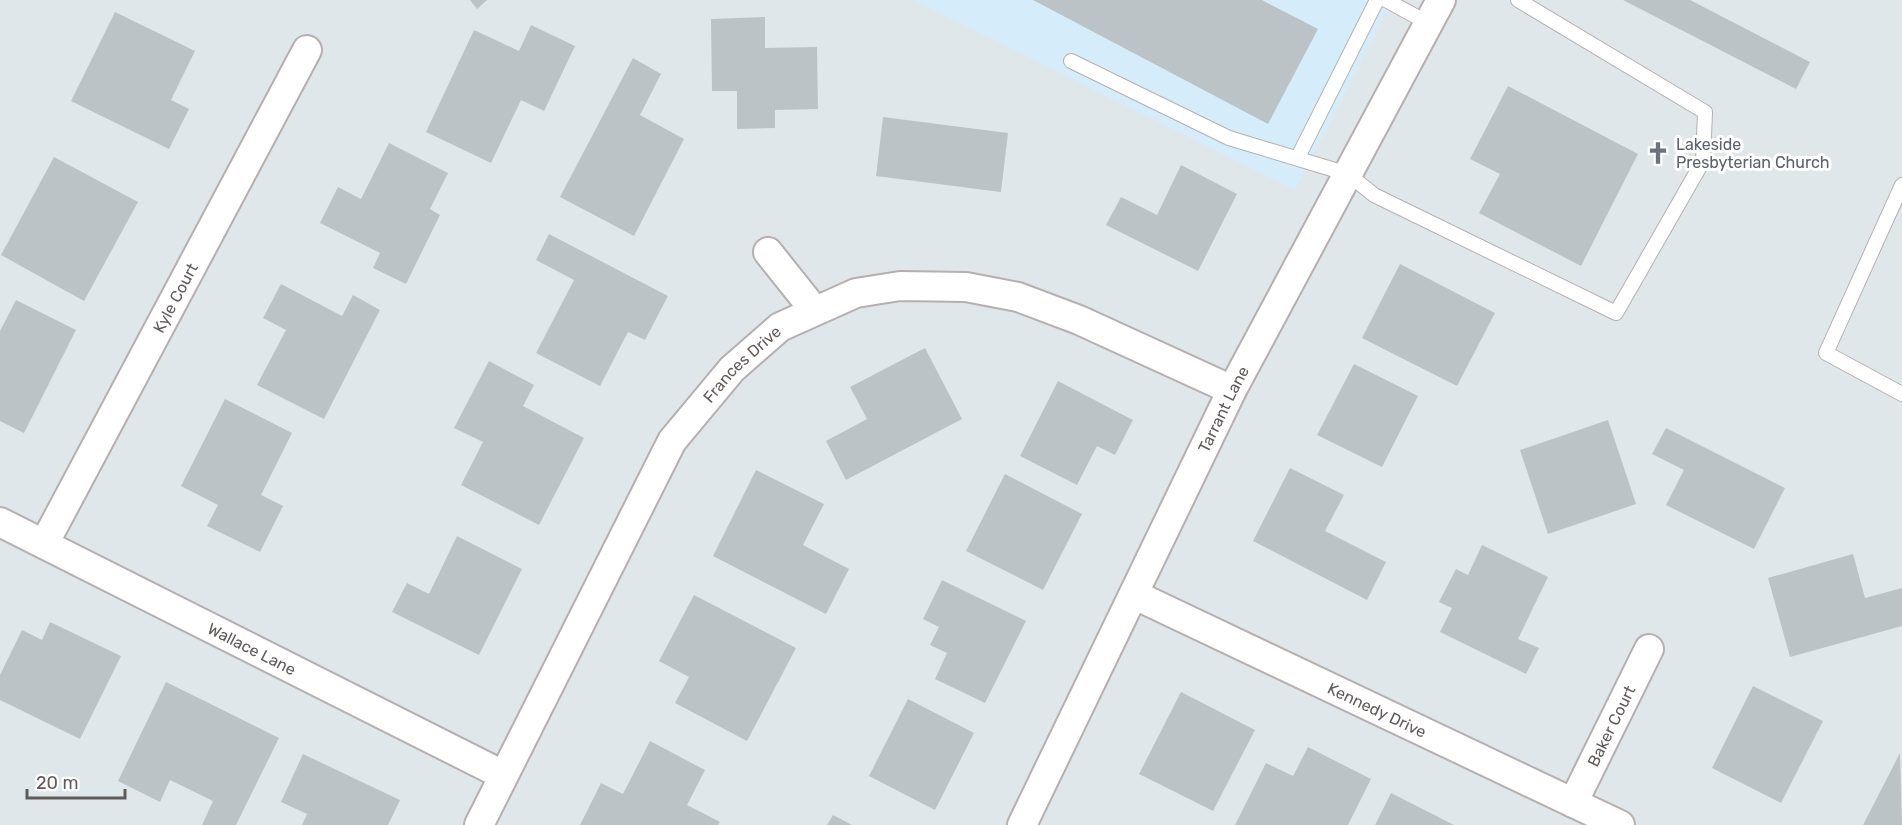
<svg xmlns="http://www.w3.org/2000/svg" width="1902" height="825" font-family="Rubik,sans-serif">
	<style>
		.commercial { fill: #d5edfa }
		.building { fill: #bcc3c6 }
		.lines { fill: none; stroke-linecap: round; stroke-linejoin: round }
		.lane-casing { stroke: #b5afae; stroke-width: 16 }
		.street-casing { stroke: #b5afae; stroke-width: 32 }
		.lane { stroke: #fff; stroke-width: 14 }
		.street { stroke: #fff; stroke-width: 28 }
		.labels { text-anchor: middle; stroke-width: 6; stroke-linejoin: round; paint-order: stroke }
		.worship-label { font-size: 16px; fill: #5b616d; stroke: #fff; text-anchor: start }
		.street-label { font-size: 16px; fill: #605a59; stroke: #fff }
	</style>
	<rect width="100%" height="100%" fill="#e0e7eb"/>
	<path class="commercial" d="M914,0H1393L1295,190Z"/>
	<path class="building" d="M470,0H487L477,9Z
		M1033,0H1262L1318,29L1268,124Z
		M1623,0H1690L1810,62L1796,89Z
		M115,12L195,51L171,100L189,109L169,149L71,101Z
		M765,17V48L817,47L818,109L775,110V128L737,129V91H712L711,19Z
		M531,25L575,46L544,111L521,100L491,163L426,132L474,30L519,51Z
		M633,58L661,74L640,115L684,139L634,236L560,197Z
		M1508,86L1638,154L1581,266L1479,213L1500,174L1470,159Z
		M883,117L1008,133L1001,192L876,176Z
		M389,143L448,173L430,209L440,215L406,284L373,268L380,253L320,223L338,187L361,199Z
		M54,157L138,202L84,301L1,255Z
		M1181,165L1237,194L1198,271L1106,225L1121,197L1157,215Z
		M549,234L668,296L645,340L628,332L600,386L536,353L574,280L536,260Z
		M1400,264L1495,313L1457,386L1362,338Z
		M281,284L342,316L353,295L380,310L324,419L257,385L286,330L263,318Z
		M16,300L76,330L24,433L0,421V331Z
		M925,348L962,419L846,480L826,441L867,419L850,387Z
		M489,361L534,385L523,406L584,438L539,525L461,485L483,442L454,428Z
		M1354,364L1418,396L1382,467L1317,435Z
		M1058,381L1133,420L1115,455L1097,446L1077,485L1020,456Z
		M225,399L292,433L261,495L283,506L260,552L207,526L218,505L181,486Z
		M1608,420L1636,504L1548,534L1520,450Z
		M1666,428L1785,488L1754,549L1666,505L1684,470L1652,454Z
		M1290,468L1344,495L1325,531L1386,562L1367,600L1253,541Z
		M756,470L824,504L803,545L849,569L826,614L713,556Z
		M1005,474L1082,514L1043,590L966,551Z
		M457,536L522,569L479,655L392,612L407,583L429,594Z
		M1482,545L1548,577L1518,639L1539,648L1526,674L1440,632L1452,608L1439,602L1456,569L1468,575Z
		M1853,554L1865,598L1902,588V626L1790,657L1768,578Z
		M942,580L1026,621L985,703L935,679L947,653L930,645L939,627L923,619Z
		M694,595L796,648L747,741L675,703L689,677L659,661Z
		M50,622L121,656L80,739L0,700V675L22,630L42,640Z
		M166,682L279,738L236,825H202L213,801L170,780L160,802L118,781Z
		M1753,686L1823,721L1781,803L1712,768Z
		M1181,692L1255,730L1213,811L1139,774Z
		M908,699L974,733L935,810L869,776Z
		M650,741L705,770L687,805L720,822L718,825H580L601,783L623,794Z
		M1308,747L1371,779L1348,825H1235L1266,763L1293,776Z
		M1900,753L1902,825H1863Z
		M303,754L400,800L388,825H302L307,814L281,802Z
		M1391,793L1454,825H1375Z
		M833,815L852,825H827Z"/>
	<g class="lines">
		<g class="lane-casing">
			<path id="lane" d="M1386,0L1428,23
				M1071,61L1229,138L1348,174L1374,195L1616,313L1703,161L1705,112L1518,0
				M1298,157L1377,0
				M1902,185L1826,353L1902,394"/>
		</g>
		<g class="street-casing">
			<g id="street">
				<path d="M768,252L815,311"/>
				<path id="s1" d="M0,522L503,775"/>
				<path id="s2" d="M44,544L307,50"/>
				<path id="s3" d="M1135,595L1620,825"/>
				<path id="s4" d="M1573,803L1649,649"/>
				<path id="s5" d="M479,825L672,441L732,369L780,327L856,293L900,286L966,287L1018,297L1079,320L1232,390"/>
				<path id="s6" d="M1022,825L1232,390L1441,0"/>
			</g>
		</g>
		<use href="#lane" class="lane"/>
		<use href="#street" class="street"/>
	</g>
	<defs>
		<g id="church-bare" transform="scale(1.8)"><path d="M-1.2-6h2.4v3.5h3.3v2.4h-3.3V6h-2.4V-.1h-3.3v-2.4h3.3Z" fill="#6b7280" stroke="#fff" stroke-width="2.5" paint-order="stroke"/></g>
	</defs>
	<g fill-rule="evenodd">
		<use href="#church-bare" x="1658" y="153"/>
	</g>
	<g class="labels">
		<g class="worship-label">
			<text x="1676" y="150">Lakeside<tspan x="1676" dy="18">Presbyterian Church</tspan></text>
		</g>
		<g class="street-label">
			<text dy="6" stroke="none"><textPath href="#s2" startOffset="279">Kyle Court</textPath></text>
			<text dy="6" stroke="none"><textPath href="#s5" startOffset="534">Frances Drive</textPath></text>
			<text dy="6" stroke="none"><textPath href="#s6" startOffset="462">Tarrant Lane</textPath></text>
			<text dy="6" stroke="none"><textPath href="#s1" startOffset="282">Wallace Lane</textPath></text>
			<text dy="6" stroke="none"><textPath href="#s3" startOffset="268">Kennedy Drive</textPath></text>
			<text dy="6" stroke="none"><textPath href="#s4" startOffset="86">Baker Court</textPath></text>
		</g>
	</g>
	<path d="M27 789v9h98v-9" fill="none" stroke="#605a59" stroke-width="3"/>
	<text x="36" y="789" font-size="18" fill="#605a59" stroke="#ffffff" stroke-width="4.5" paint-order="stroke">20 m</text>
</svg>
